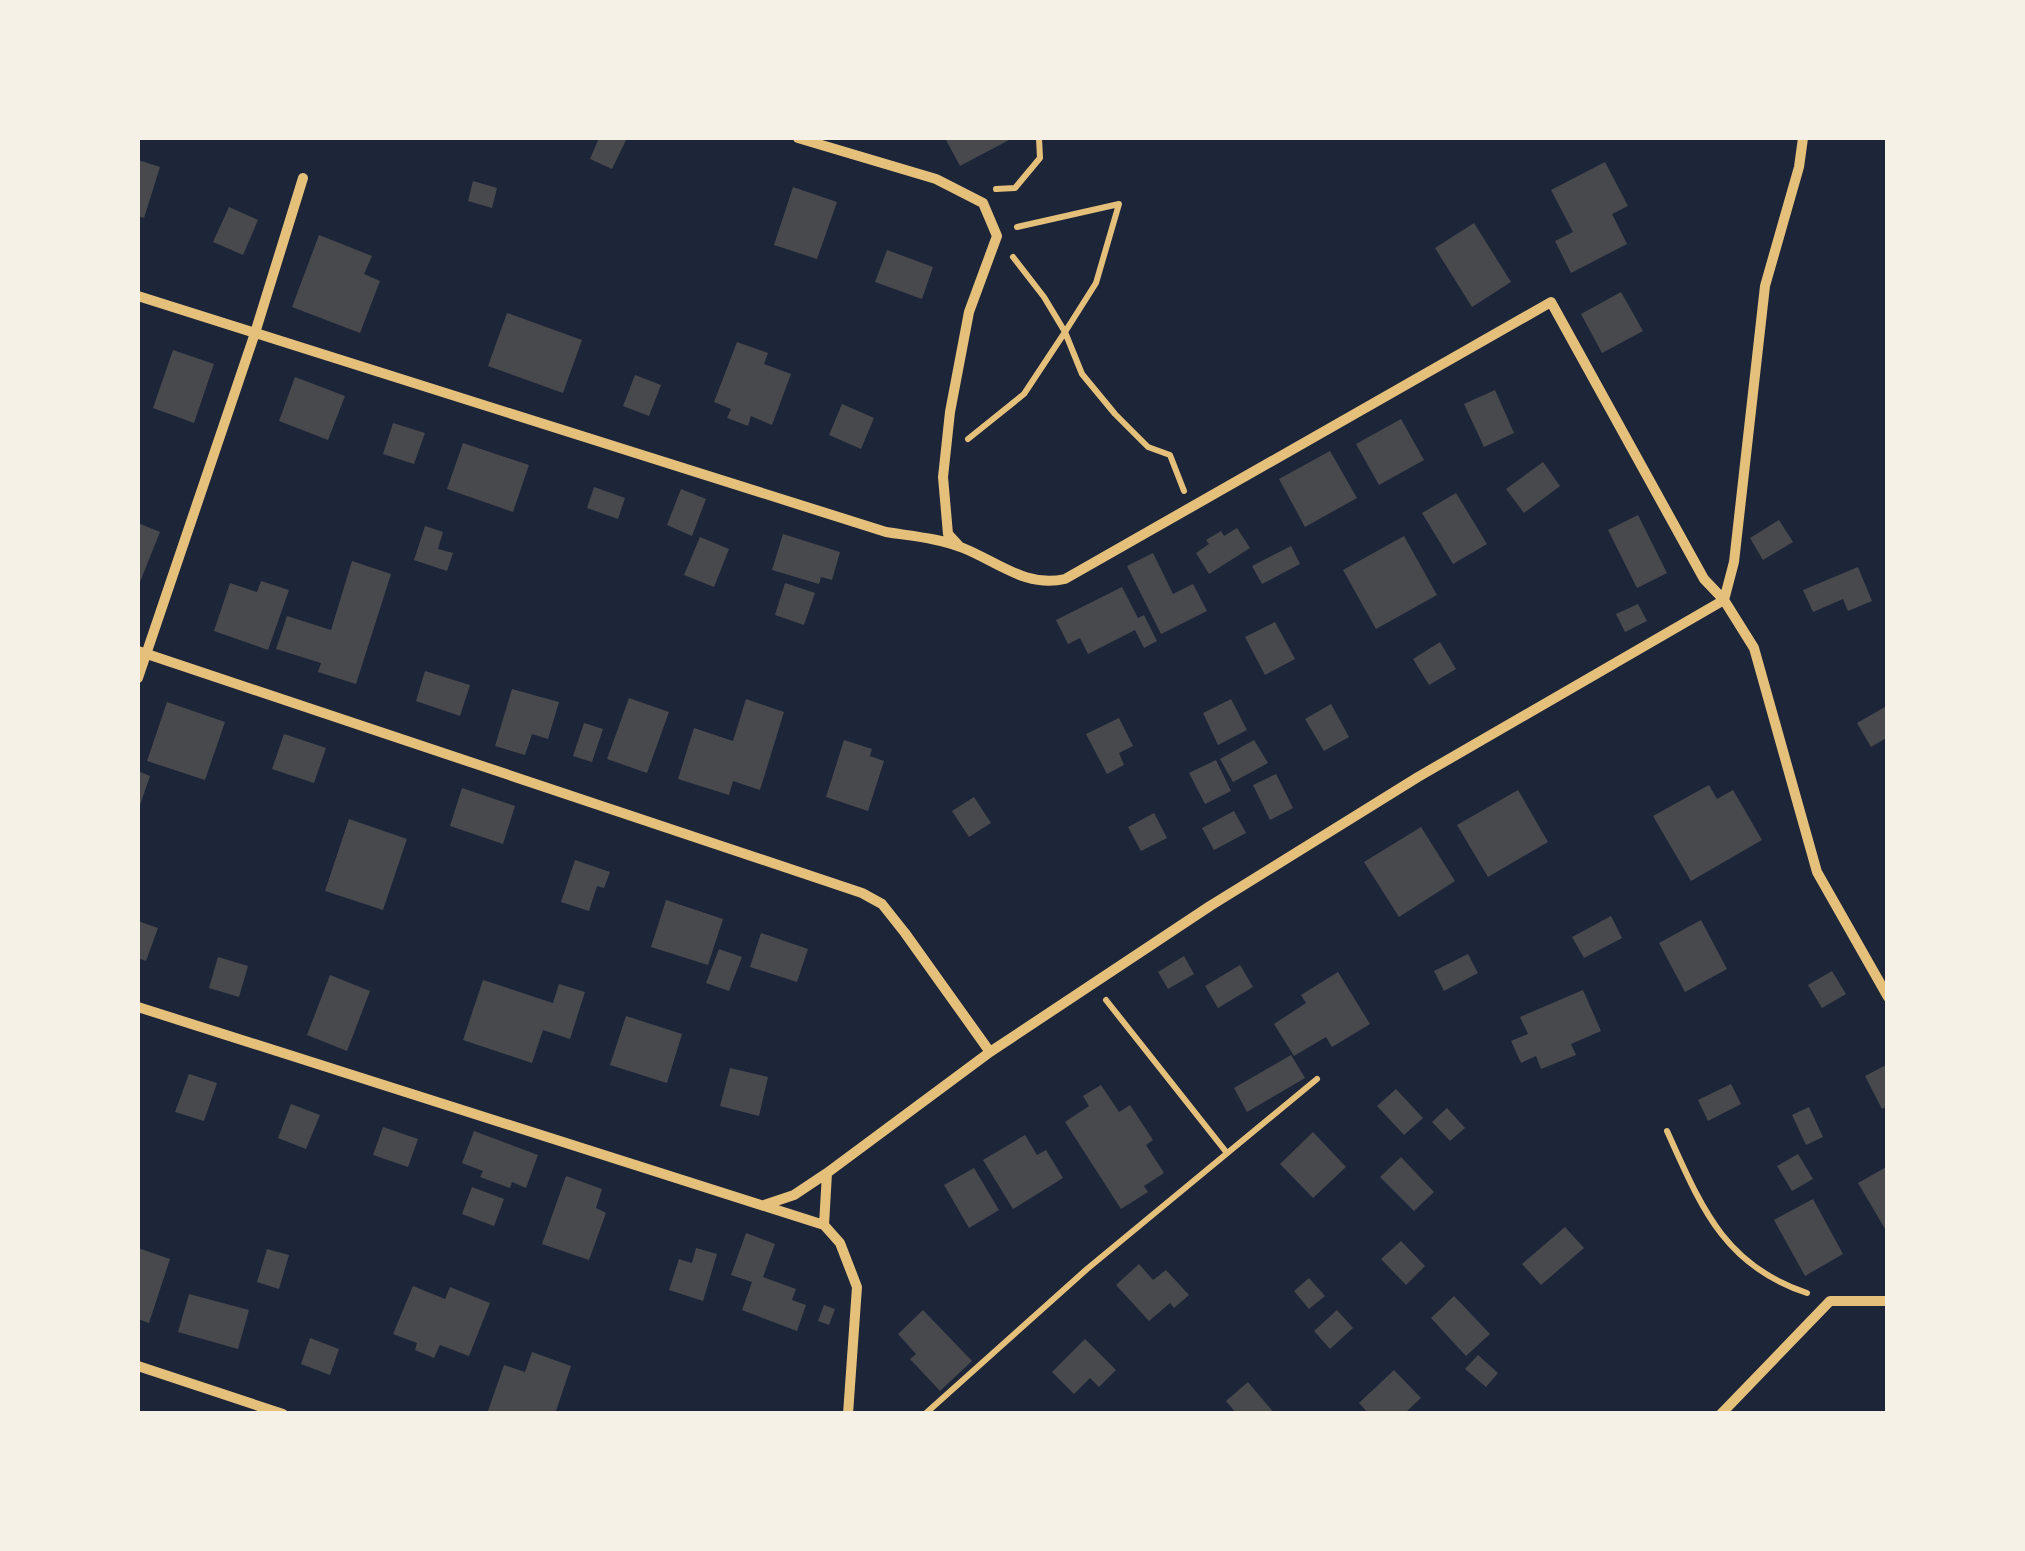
<svg xmlns="http://www.w3.org/2000/svg" width="2025" height="1551" font-family="'Noto Serif',serif">
	<style>
		.green { fill: #1d2539 }
		.building { fill: #48494c }
		.lines { fill: none; stroke-linecap: round; stroke-linejoin: round }
		.path { stroke: #e5c07b; stroke-width: 6 }
		.minor { stroke: #e5c07b; stroke-width: 10 }
	</style>
	<rect width="100%" height="100%" fill="#14213d"/>
	<path class="green" d="M138,138H1887V1413H138Z"/>
	<path class="building" d="M599,138H627L612,169L590,159Z
		M945,138H1007L1009,140L960,166Z
		M138,160L160,167L144,218L138,216Z
		M1605,162L1628,206L1612,214L1627,244L1571,273L1555,241L1573,232L1551,190Z
		M473,181L497,188L492,208L468,201Z
		M793,187L837,202L817,259L774,245Z
		M229,207L258,220L243,255L213,242Z
		M1474,223L1511,282L1472,307L1435,248Z
		M319,235L372,256L364,274L380,281L360,333L292,307Z
		M887,250L933,267L922,299L875,282Z
		M1621,292L1643,331L1602,353L1581,314Z
		M507,313L582,340L563,393L488,366Z
		M737,342L768,353L764,364L791,374L772,425L751,416L748,426L727,418L731,409L714,402Z
		M173,350L214,364L194,423L153,408Z
		M635,375L661,385L649,416L623,406Z
		M295,377L345,396L328,440L279,421Z
		M1495,390L1514,433L1484,447L1464,404Z
		M842,404L874,418L861,449L829,435Z
		M1401,419L1424,460L1379,485L1356,444Z
		M393,423L425,433L414,464L383,454Z
		M463,443L529,465L513,512L447,489Z
		M1330,451L1357,498L1305,527L1279,479Z
		M1543,462L1560,486L1524,513L1506,489Z
		M594,487L625,498L618,519L587,508Z
		M681,489L706,499L692,536L667,525Z
		M1456,493L1487,544L1453,564L1422,513Z
		M1638,515L1667,573L1637,588L1608,530Z
		M1779,520L1793,542L1763,560L1750,538Z
		M138,523L160,532L138,587Z
		M425,526L443,532L438,549L453,553L447,571L414,560Z
		M1237,528L1250,548L1209,574L1196,553L1209,544L1206,540L1221,531L1224,536Z
		M783,534L840,552L832,580L821,577L819,584L772,570Z
		M1404,536L1437,595L1376,629L1343,570Z
		M700,537L729,549L714,587L684,575Z
		M1291,546L1300,564L1262,584L1252,566Z
		M1153,553L1173,594L1193,584L1207,611L1161,634L1127,566Z
		M352,561L391,574L356,684L318,672L321,663L276,649L287,616L331,630Z
		M1858,567L1872,601L1848,611L1843,599L1813,612L1803,590Z
		M261,581L289,590L268,650L214,631L230,583L257,592Z
		M785,583L815,593L804,625L775,615Z
		M1122,587L1138,618L1144,615L1157,641L1144,648L1135,630L1088,654L1080,638L1068,644L1056,620Z
		M1638,604L1647,621L1625,632L1616,614Z
		M1275,622L1295,659L1265,675L1245,637Z
		M1440,642L1456,669L1429,685L1413,659Z
		M425,671L470,685L460,716L416,701Z
		M512,689L559,702L548,739L532,734L525,755L495,746Z
		M629,698L669,712L647,773L607,759Z
		M746,699L784,712L760,790L733,781L729,795L678,779L694,728L733,741Z
		M1231,699L1247,730L1218,745L1203,713Z
		M167,702L225,722L205,780L147,761Z
		M1331,704L1349,737L1324,751L1305,719Z
		M1885,707L1888,737L1871,747L1857,723Z
		M1119,718L1133,746L1119,753L1124,765L1107,774L1086,734Z
		M584,723L603,729L592,762L573,756Z
		M284,734L326,748L314,783L272,769Z
		M844,740L872,749L870,756L884,761L868,811L826,797Z
		M1254,740L1268,763L1233,782L1220,759Z
		M1216,760L1231,791L1205,804L1189,773Z
		M138,771L150,776L138,811Z
		M1276,774L1293,808L1270,820L1253,785Z
		M1709,785L1717,799L1733,790L1762,840L1691,881L1653,816Z
		M462,788L515,806L503,844L450,826Z
		M1518,790L1548,842L1488,877L1457,825Z
		M974,797L991,823L969,837L952,811Z
		M1234,811L1246,833L1214,850L1202,828Z
		M1154,813L1167,838L1141,851L1128,827Z
		M349,819L407,839L383,910L325,891Z
		M1421,827L1455,881L1399,917L1364,862Z
		M575,860L610,872L604,888L597,886L589,911L561,902Z
		M666,900L723,919L708,965L651,947Z
		M1611,916L1622,938L1584,958L1572,937Z
		M1701,920L1727,969L1685,992L1659,943Z
		M138,921L158,928L146,961L138,958Z
		M761,933L808,949L797,982L750,967Z
		M719,949L742,957L729,991L706,983Z
		M1468,954L1478,973L1444,991L1434,971Z
		M1184,956L1194,974L1168,989L1158,972Z
		M218,957L248,966L239,997L209,988Z
		M1240,965L1253,987L1218,1008L1205,986Z
		M1832,971L1846,994L1822,1008L1808,985Z
		M1338,972L1370,1024L1332,1047L1326,1037L1294,1056L1274,1024L1306,1003L1301,995Z
		M330,975L370,991L347,1051L307,1035Z
		M483,980L553,1003L559,984L585,992L570,1039L543,1030L532,1063L463,1040Z
		M1583,990L1601,1031L1571,1044L1576,1055L1541,1069L1536,1056L1521,1063L1511,1041L1528,1034L1520,1017Z
		M626,1016L682,1034L667,1083L610,1065Z
		M1291,1055L1305,1078L1247,1112L1234,1088Z
		M1886,1065L1888,1106L1882,1109L1865,1076Z
		M730,1068L768,1077L759,1116L720,1106Z
		M189,1074L217,1083L204,1121L175,1112Z
		M1731,1084L1741,1104L1708,1121L1698,1100Z
		M1101,1085L1119,1112L1130,1105L1153,1140L1146,1145L1164,1173L1144,1186L1148,1192L1121,1209L1065,1122L1089,1106L1083,1096Z
		M1396,1089L1423,1118L1404,1135L1377,1106Z
		M291,1104L320,1115L306,1149L278,1138Z
		M1809,1107L1823,1137L1806,1145L1792,1115Z
		M1447,1108L1465,1128L1450,1141L1432,1122Z
		M383,1127L418,1139L408,1167L373,1155Z
		M474,1131L538,1155L526,1188L512,1182L510,1188L480,1177L483,1171L462,1163Z
		M1313,1132L1346,1167L1313,1198L1280,1164Z
		M1025,1135L1037,1155L1046,1150L1063,1178L1013,1209L983,1160Z
		M1798,1154L1813,1179L1792,1191L1777,1166Z
		M1401,1157L1434,1192L1414,1211L1380,1177Z
		M1888,1166V1234L1858,1183Z
		M974,1168L999,1210L969,1228L944,1185Z
		M566,1176L602,1189L596,1208L606,1213L589,1260L542,1244Z
		M472,1187L504,1199L494,1226L462,1214Z
		M1813,1199L1843,1254L1805,1276L1774,1220Z
		M1565,1227L1584,1248L1541,1285L1522,1264Z
		M746,1233L775,1244L763,1277L796,1289L792,1300L806,1305L797,1331L742,1310L752,1282L731,1275Z
		M1401,1241L1425,1266L1406,1285L1381,1259Z
		M138,1248L170,1259L149,1323L138,1319Z
		M696,1248L717,1254L703,1301L669,1290L679,1259L692,1263Z
		M267,1249L289,1255L279,1289L257,1282Z
		M1139,1264L1153,1280L1166,1270L1189,1295L1174,1308L1170,1303L1149,1321L1116,1285Z
		M1309,1278L1325,1296L1309,1309L1294,1291Z
		M413,1286L445,1299L450,1287L490,1303L469,1356L440,1345L434,1358L415,1350L417,1343L393,1334Z
		M189,1294L249,1310L238,1349L178,1332Z
		M1454,1296L1490,1334L1466,1356L1431,1318Z
		M824,1305L835,1309L829,1325L818,1321Z
		M923,1310L972,1361L940,1391L910,1359L916,1354L898,1334Z
		M1337,1310L1353,1328L1330,1349L1314,1331Z
		M310,1338L339,1349L330,1375L301,1364Z
		M1085,1339L1116,1370L1099,1387L1090,1378L1074,1394L1052,1372Z
		M532,1352L571,1366L555,1414L488,1411L504,1365L525,1372Z
		M1478,1355L1498,1373L1486,1387L1465,1369Z
		M1394,1370L1421,1398L1404,1414H1369L1359,1403Z
		M1248,1382L1275,1414H1237L1226,1401Z"/>
	<g class="lines">
		<path class="path" d="M996,189L1015,188L1040,158L1039,138
			M1017,227L1119,204L1096,283L1065,332L1082,374L1115,414L1148,447L1170,455L1184,491
			M968,439L1024,394L1065,332L1044,297L1013,257
			M1106,1000L1227,1153
			M1667,1131C1701,1206 1723,1265 1807,1293
			M925,1414L1087,1269L1317,1079"/>
		<path class="minor" d="M798,138L936,179L983,203L997,236L969,312L950,412L943,477L948,534L959,546
			M138,296L886,532C910,536 939,538 963,548C998,562 1026,588 1065,579L1551,302L1704,579L1724,600L1754,648L1817,872L1888,997
			M138,651L862,893L882,904L905,933L990,1052L1210,906L1418,777L1724,600L1734,562L1765,286L1799,167L1803,138
			M138,678L255,333L303,178
			M138,1007L824,1225L840,1243L857,1287L848,1414
			M764,1205L794,1195L827,1173L990,1052
			M824,1225L827,1173
			M138,1366L283,1414
			M1721,1414L1830,1301H1888"/>
	</g>
	<rect width="2025" height="1551" fill="none" stroke="#f6f1e7" stroke-width="280"/>
</svg>
